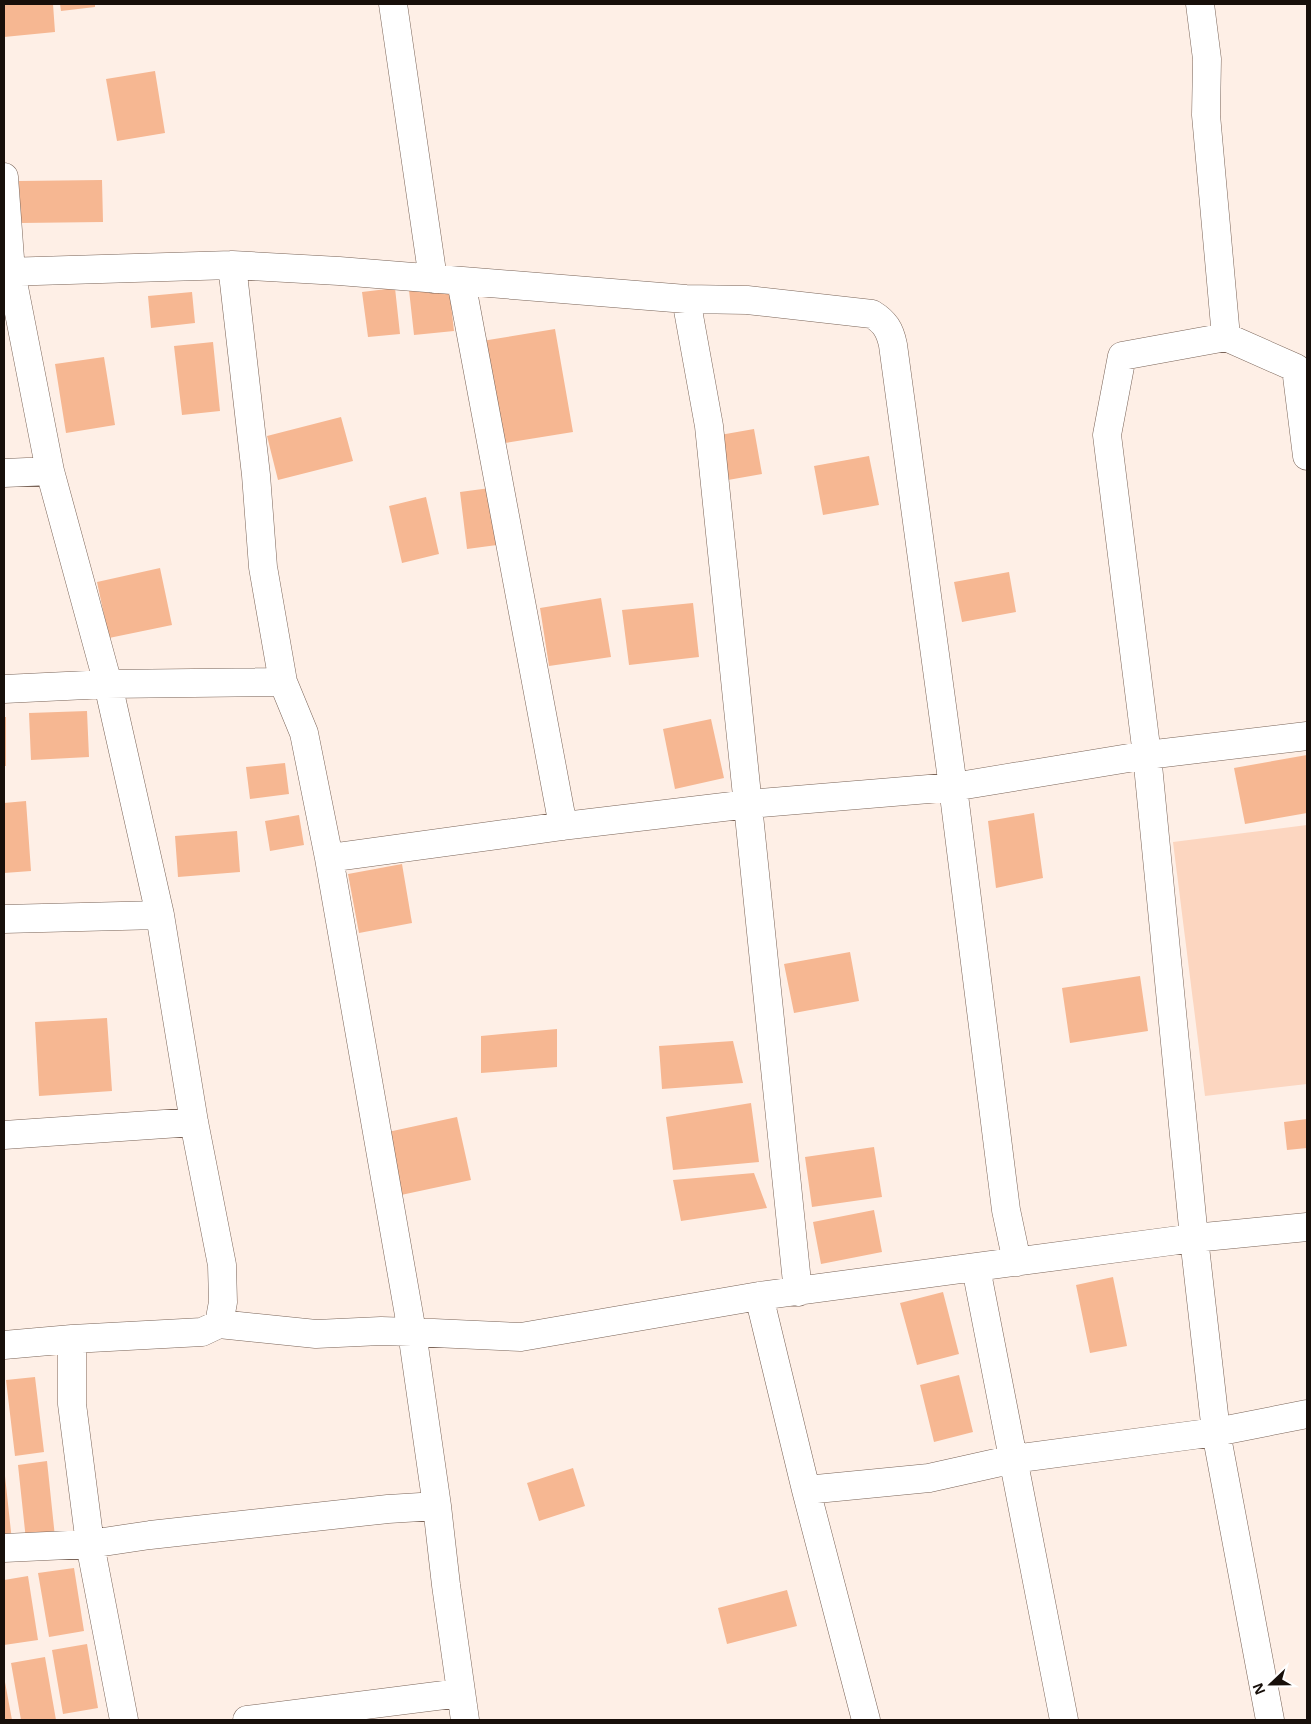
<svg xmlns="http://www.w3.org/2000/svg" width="1311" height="1724" font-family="'Noto Sans',sans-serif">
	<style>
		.green { fill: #fcd6c0 }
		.building { fill: #f6b792 }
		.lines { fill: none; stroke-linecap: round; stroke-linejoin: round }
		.minor-casing { stroke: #7a6458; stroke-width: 29 }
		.minor { stroke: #fff; stroke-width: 28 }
	</style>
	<rect width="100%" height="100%" fill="#feefe6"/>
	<path class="green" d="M1307,825V1084L1205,1096L1173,842Z"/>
	<path class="building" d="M4,4H53L55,32L4,37Z
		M60,4H95V7L61,11Z
		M155,71L165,133L117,141L106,79Z
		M102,180L103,222L20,223L19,181Z
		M449,286L454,331L414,335L409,290Z
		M395,288L400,334L368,337L362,292Z
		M192,292L195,323L151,328L148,296Z
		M555,329L573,432L499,444L482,341Z
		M213,342L220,411L182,415L174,346Z
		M104,357L115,425L66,433L55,364Z
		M341,417L353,461L278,480L267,436Z
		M754,429L762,474L728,480L720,435Z
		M869,456L879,505L823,515L814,466Z
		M490,488L497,545L467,549L460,492Z
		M426,497L439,554L402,563L389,506Z
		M160,568L172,625L109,638L97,582Z
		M1009,572L1016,612L962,622L954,582Z
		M601,598L611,657L549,666L540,608Z
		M693,603L699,657L629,665L622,610Z
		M87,711L89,757L31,760L29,713Z
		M4,717H6V766H4Z
		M711,719L724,778L675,789L663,729Z
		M1307,755V813L1245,824L1234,768Z
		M285,763L289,794L250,799L246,767Z
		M26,801L31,871L4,873V803Z
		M1034,813L1043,878L996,888L988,821Z
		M299,815L304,845L270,851L265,821Z
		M237,831L240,872L178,877L175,836Z
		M402,864L412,923L359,933L348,874Z
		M850,952L859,1001L794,1013L784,964Z
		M1140,976L1148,1031L1070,1043L1062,988Z
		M107,1018L112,1091L39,1096L35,1022Z
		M557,1029V1067L481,1073V1036Z
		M733,1041L743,1083L662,1089L659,1046Z
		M751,1103L759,1162L673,1170L666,1117Z
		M457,1117L471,1180L401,1195L388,1132Z
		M1307,1119V1148L1287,1150L1284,1122Z
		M874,1147L882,1197L812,1207L805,1157Z
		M754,1173L767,1208L681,1221L673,1180Z
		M874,1210L882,1252L821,1264L813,1222Z
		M1113,1277L1127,1346L1090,1353L1076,1285Z
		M943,1292L959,1354L917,1365L900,1303Z
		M959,1375L973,1432L934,1442L920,1385Z
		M35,1377L44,1452L15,1456L6,1380Z
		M47,1461L55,1537L26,1540L18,1465Z
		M573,1468L585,1506L539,1521L527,1483Z
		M4,1476H5L12,1541L4,1542Z
		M74,1568L84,1631L49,1637L38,1573Z
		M28,1576L38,1640L4,1645V1580Z
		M787,1590L797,1626L727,1644L718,1608Z
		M87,1644L98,1708L63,1714L52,1650Z
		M45,1657L56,1720H21L11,1663Z
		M4,1682H5L12,1720H4Z"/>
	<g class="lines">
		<g class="minor-casing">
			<path id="minor" d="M393,4L433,279
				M1200,4L1207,59L1206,115L1226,337
				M4,177L11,272L50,471L108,684L160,915L194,1122L222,1265L223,1302L219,1324L202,1332L72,1339V1404L90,1544L124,1720
				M232,265L256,475L263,567L283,682
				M4,272L232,265L339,271L686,299L747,300L872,314C885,322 890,330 893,345L953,787L1006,1210L1017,1262
				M461,281L563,826
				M686,299L709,426L798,1292
				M1307,456L1296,368L1226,337L1122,356L1107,435L1147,755L1194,1238L1307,1227
				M4,473L50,471
				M4,689L108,684L283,682L304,733L329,858L412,1332L521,1337L759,1296L1194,1238L1216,1432L1270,1720
				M329,858L563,826L749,804L953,787L1147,755L1307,736
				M4,919L160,915
				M4,1135L194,1122
				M976,1268L1064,1720
				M759,1296L806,1490L866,1720
				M219,1324L316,1334L381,1331L412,1332L437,1506L446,1585L465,1720
				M4,1345L72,1339
				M806,1490L929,1478L1014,1459L1216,1432L1307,1414
				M4,1548L90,1544L150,1535L388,1509L437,1506
				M247,1720L460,1693"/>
		</g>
		<use href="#minor" class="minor"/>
	</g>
	<rect width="1311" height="1724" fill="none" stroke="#170f0a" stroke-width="10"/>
	<g transform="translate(1271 1684) rotate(248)" stroke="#ffffff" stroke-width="4" paint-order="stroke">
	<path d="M0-4L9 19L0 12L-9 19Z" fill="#170f0a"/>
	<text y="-8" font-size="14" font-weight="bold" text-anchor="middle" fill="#170f0a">N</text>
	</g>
</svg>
